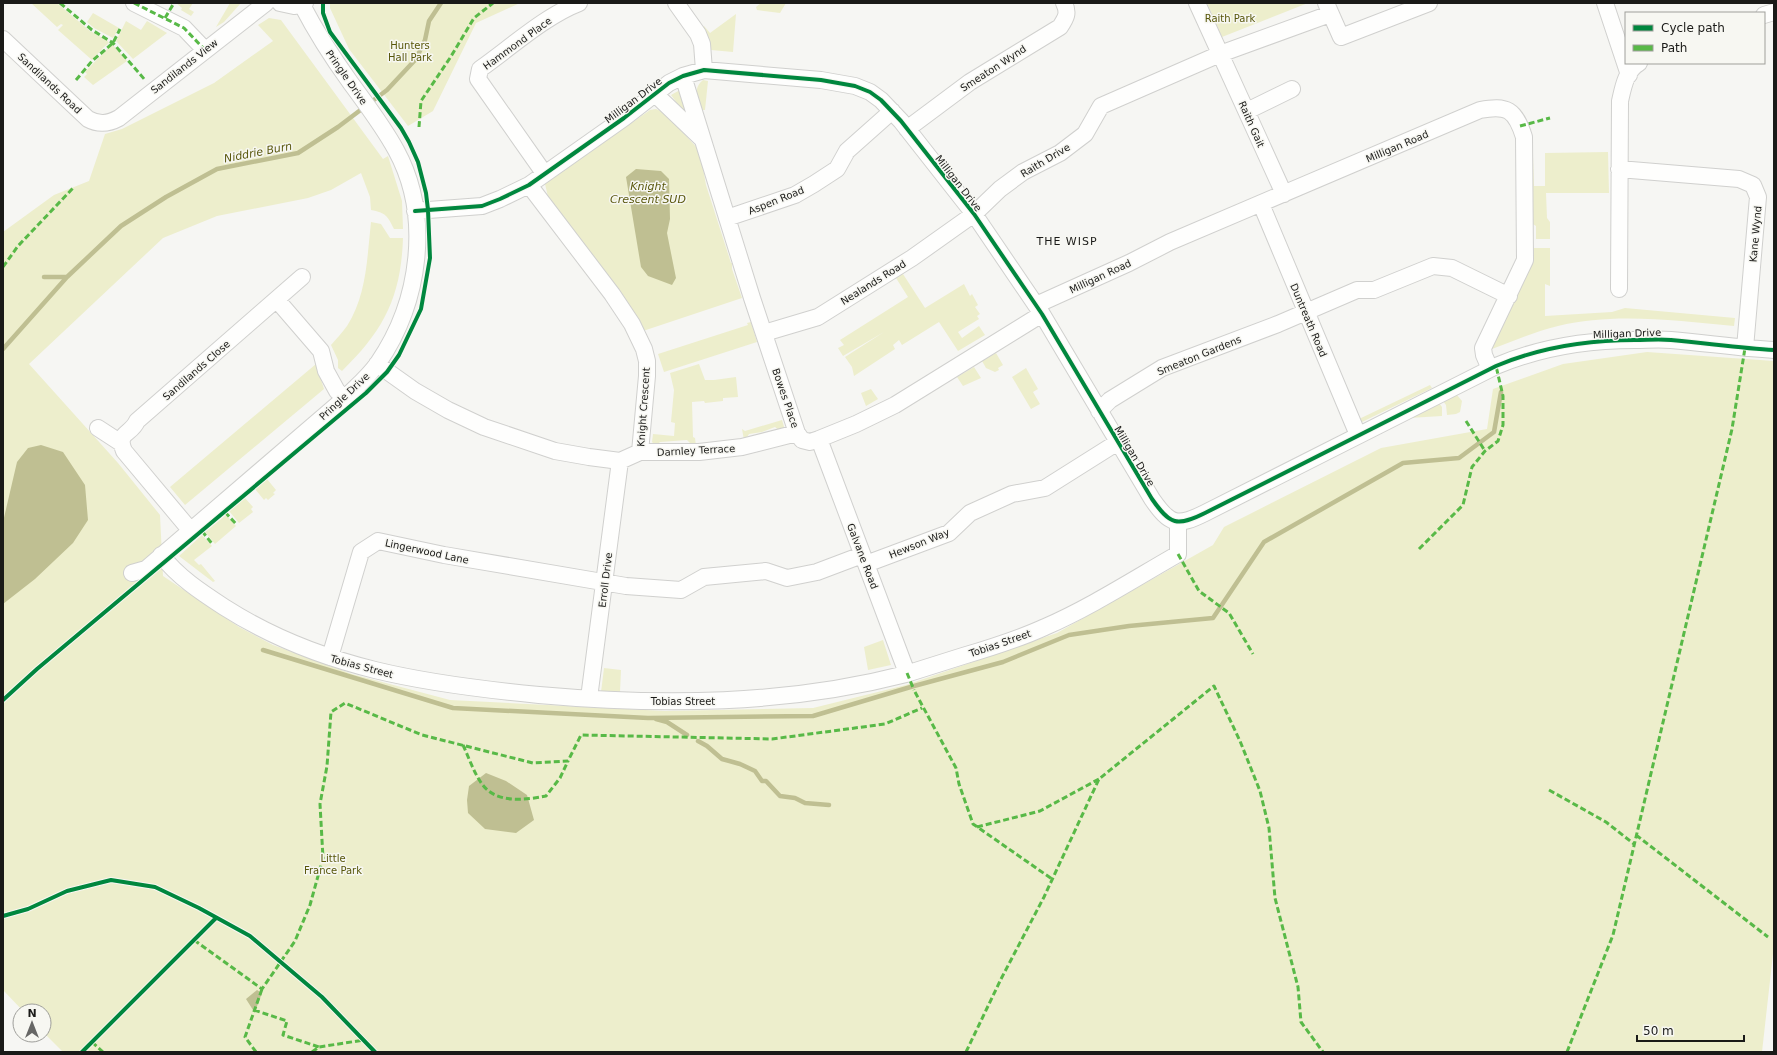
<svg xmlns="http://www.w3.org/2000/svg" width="1777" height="1055" font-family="'DejaVu Sans',sans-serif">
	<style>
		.green { fill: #edeecc }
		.water { fill: #bfbf92 }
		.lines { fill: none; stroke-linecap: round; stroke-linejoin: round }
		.stream { stroke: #bfbf92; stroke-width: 4.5 }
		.minor-casing { stroke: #d0d0ce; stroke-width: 18 }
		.minor { stroke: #fefefd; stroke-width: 16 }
		.quiet { stroke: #58b947; stroke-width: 3; stroke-dasharray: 6 3; stroke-linecap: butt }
		.cycleway-casing { stroke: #f7f7f2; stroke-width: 6 }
		.cycleway { stroke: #00873e; stroke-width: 4 }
		.labels { text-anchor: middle; stroke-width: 3; stroke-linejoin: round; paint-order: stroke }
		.park-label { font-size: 10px; fill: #575609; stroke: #f7f7f2 }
		.street-label { font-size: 10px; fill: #1a1a18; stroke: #f7f7f2 }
		.water-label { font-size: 11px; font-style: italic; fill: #5b590f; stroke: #f7f7f2 }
		.neighbourhood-label { font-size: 11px; letter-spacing: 1px; fill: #1a1a18; stroke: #f7f7f2 }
	</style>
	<rect width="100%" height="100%" fill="#f6f6f3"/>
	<path class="green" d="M31,3H57L90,31L107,40L109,43L104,47L92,60L58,30L63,25L61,24L57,27Z
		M176,3H193L189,9L194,12L191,16L181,10L182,8Z
		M230,3H241L224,22L216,27Z
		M330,3H520L476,23L433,111L408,126L349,49L330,8Z
		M761,3H786L780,13L757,10L756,7Z
		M1207,3H1308L1222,37Z
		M93,13L119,28L113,38L94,28L87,22Z
		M736,14L733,52L711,50L707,35L702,28L704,26L710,33Z
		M269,18L281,20L383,159L388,156L402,201L403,229H394C387,215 386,213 371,210L370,197L361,173L331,190L308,198L217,216L163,238L29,364L118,463L160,515L163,576L239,627L273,645L352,674L450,700L665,711L813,708L906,685L1057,633L1213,545L1224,527L1381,448L1487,429L1493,389L1563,364L1647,352L1774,361V945L1762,1052H63L44,1033V1011H23L3,990V232L54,195L89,181L105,134L122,129L214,83L273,41L258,25Z
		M126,21L141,30L147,21L167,33L133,59L116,41Z
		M113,45L127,61L93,85L84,77L87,74L85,72L110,46Z
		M703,80L708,81L705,110H701C698,98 692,89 703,80Z
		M680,90L688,113L685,114L671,95Z
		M656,109L665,113L700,151L706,185L731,263H732V269L742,298L643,331L549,201L545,184L650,110Z
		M1608,152L1609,193H1546L1547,218L1550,222V239H1536V226L1528,221L1527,163L1533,156L1534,186H1545V153Z
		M371,222L381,224L390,238H403C401,297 384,330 342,371L338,368V360L331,345C336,339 342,333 347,326C367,295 367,257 371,222Z
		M1534,248H1550V286L1545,284V316L1612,312L1625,308L1735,318L1734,326C1677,321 1615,312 1558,326C1536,331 1514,341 1492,349L1491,342L1533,254Z
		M903,274L925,308L964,284L970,296L972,294L978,305L975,307L980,314L977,316L979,319L958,332L962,338L979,326L985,335L958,351L939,322L902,345L899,340L893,345L895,349L854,376L852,367L845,357L884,332L843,356L838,348L844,345L840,340L908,297L896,278Z
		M751,322L757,342L664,372L658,354L748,325L747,323Z
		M996,353L1003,365L998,368L999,370L995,372L986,368L982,361Z
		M316,364L324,389L185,505L170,487Z
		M699,364L705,380H714L736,377L738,397L723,398V401L705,403L704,401L692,402L693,437L695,438L696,446H693L687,440L660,442L656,446L652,442L653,434L674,436L675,423L671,422L674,390L670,373Z
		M974,367L981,378L963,386L957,377Z
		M1026,368L1038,389L1033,392L1040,404L1031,409L1012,377Z
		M1430,385L1432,388L1362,422L1359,419Z
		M871,389L878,399L866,406L861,393Z
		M1457,395L1462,401L1460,412L1456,414L1447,415L1446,405L1443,401Z
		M1439,403L1442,407V416L1409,418Z
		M782,420L785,430L781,432L775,427L762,432L749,434L746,439L744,440L742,429L745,431Z
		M267,479L276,490L273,493L275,494L268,500L266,498L264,500L255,489Z
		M245,498L253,507L251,509L253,512L239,523L229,511Z
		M226,515L236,526L215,544L205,532Z
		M202,535L212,546L194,560L199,565L201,564L215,581L213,582L179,556Z
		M883,640L891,665L868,670L864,647Z
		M604,668L621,670L620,692H601Z"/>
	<path class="water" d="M636,169L661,171L669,179L670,219L667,233L676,278L672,285L648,276L641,267L626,177Z
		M41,445L63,452L85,485L88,520L73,543L35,579L3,604V522L17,462L28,448Z
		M486,773L506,781L527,795L534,820L516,833L485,829L468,813L467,800L469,786Z
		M257,990L262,993L256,1009L253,1010L246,999Z"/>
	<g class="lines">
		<path class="stream" d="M44,277H67
			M3,349L67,277L121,226L166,197L217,169L298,153L338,127L387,90L416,59L425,40L429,21L441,3
			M263,650L453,708L648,718L813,716L914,686L1003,662L1069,635L1129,626L1213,618L1264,542L1403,463L1459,458L1494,432L1501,392
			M656,719L667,722L687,735
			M698,741L707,746L722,759L740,764L755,771L762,781H766L780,796L795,798L805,803L829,805"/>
		<g class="minor-casing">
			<path id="minor" d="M134,3L184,28L205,50
				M280,3L294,6L305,3
				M676,3L698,34L702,44L704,70
				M1197,3L1284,194
				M1326,3L1341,37L1429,3
				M1605,3L1629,75
				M1764,15L1774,12
				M3,39L88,119C99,125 108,124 119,118L266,3
				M683,76L752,298L797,433L802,440L810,442L819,439L856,424L895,405L1042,314
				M655,94L701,138
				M1247,111L1292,89
				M907,129L970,82L1060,27C1066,18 1069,13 1064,3
				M1619,169L1739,179L1753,185L1758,197L1745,348
				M544,173L478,79L480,69C510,48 545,16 579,3
				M529,185L612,294L632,324L644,349L647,361V376L640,452
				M1261,204L1358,435
				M415,211L482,206L500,199L529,185L624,118L669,83L683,76L704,70L821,80L855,86L870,92L881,100L901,121L974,214L1042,314L1152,499C1170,525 1177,527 1205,513L1496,366C1541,347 1587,340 1635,340C1647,340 1659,339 1671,340C1706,343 1740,348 1774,350
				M727,218L795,195L814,184L837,169L847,151L892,111
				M1619,289L1620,101C1623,88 1626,70 1639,63
				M277,300L321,351L326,371L337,391L345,398
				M1036,305L1129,263L1170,242L1480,110C1507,105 1515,109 1524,137L1525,260L1483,348L1484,355L1490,369
				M764,333L818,317L912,258L974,214L1000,189L1023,172L1060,153L1085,134L1101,106L1220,54L1330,14
				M377,364L415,391L448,410L484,427L555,451L589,457L620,461L640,452H699L742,447L797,433
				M1099,411L1110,400L1162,368L1278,324L1357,290H1374L1433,266L1452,268L1509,296
				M98,428L121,443
				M819,439L907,673
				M191,531L124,451C116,432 131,435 137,421L302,277
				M161,555C178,577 201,592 224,607C321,669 426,684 539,695C662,706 786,705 906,674C925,668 944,662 963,656C990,648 1019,639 1045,627C1091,607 1134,579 1178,554V522
				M866,564L949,533L970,513L1012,494L1045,488L1118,442
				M132,573L146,569L345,398C356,387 369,376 378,363C420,302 432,216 396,150C383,126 366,104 350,82C332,57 316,32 302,5
				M330,657L361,552L378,541L444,555L626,586L681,590L704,577L766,571L787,578L817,572L862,555
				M589,698L620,461"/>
		</g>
		<use href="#minor" class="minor"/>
		<path class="quiet" d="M60,3L92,30L113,43L145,80
			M134,3L184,28L205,50
			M165,18L174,3
			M76,80L92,61L113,43L120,29
			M1520,126L1550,118
			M419,127L421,101L450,58L474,18L493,3
			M3,267L18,246L74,187
			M1466,421L1485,451
			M225,512L237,525
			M202,531L213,545
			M1419,549L1463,505L1472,467L1485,451L1498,441L1503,425V396L1496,366
			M1178,554L1199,591L1229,613L1253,654
			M907,673L914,690
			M915,692L956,768L959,784L973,824L1052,879
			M463,745C469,758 474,773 482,784C496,804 525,800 546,796L560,778L568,761
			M1549,790L1606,822L1634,844
			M977,827L1040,811L1099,779
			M1636,835L1768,937
			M194,940L262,989L295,941L310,905L323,858L320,804L327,766L331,712L345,703L422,735L533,763L568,761L581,735L772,739L885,724L922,708
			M254,1010L287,1021L283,1035L319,1047
			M92,1042L103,1052
			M256,1052L245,1037L262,989
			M312,1052L319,1047L364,1040
			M966,1052L1001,979L1044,897L1099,779L1214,686L1240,741L1260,791L1269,828L1275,898L1298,987L1301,1022L1323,1052
			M1567,1052L1613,935L1732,429L1745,348"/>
		<g class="cycleway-casing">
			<path id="cycleway" d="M415,211L482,206L500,199L529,185L624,118L669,83L683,76L704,70L821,80L855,86L870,92L881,100L901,121L974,214L1042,314L1152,499C1170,525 1177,527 1205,513L1496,366C1541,347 1587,340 1635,340C1647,340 1659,339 1671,340C1706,343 1740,348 1774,350
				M3,700L37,669L366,393L387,372L399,355L421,309L430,258L428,210L426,193L418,162L409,142L401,128L330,32L323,13V3
				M3,916L28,909L67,891L111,880L155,887L199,908L250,936L322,997L375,1052
				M82,1052L216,918"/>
		</g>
		<use href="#cycleway" class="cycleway"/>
	</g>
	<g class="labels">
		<g class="park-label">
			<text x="1230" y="22">Raith Park</text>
			<text x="410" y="49">Hunters<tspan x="410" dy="12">Hall Park</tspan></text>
			<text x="333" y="862">Little<tspan x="333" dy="12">France Park</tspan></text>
		</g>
		<g class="street-label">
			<text transform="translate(517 43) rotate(-36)" y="4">Hammond Place</text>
			<text transform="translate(184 66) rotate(-38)" y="4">Sandilands View</text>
			<text transform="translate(993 68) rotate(-33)" y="4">Smeaton Wynd</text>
			<text transform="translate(347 77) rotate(55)" y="4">Pringle Drive</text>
			<text transform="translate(50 83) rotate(43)" y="4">Sandilands Road</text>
			<text transform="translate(633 100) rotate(-37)" y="4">Milligan Drive</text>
			<text transform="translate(1252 124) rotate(66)" y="4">Raith Gait</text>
			<text transform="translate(1397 146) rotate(-23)" y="4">Milligan Road</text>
			<text transform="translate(1045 160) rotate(-31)" y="4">Raith Drive</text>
			<text transform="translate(959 183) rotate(52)" y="4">Milligan Drive</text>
			<text transform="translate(776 200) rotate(-22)" y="4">Aspen Road</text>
			<text transform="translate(1755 234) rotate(-85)" y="4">Kane Wynd</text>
			<text transform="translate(1100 276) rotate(-25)" y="4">Milligan Road</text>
			<text transform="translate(873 282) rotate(-32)" y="4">Nealands Road</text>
			<text transform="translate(1309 320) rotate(67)" y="4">Duntreath Road</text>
			<text transform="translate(1627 333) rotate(-2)" y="4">Milligan Drive</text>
			<text transform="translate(1199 355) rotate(-22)" y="4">Smeaton Gardens</text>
			<text transform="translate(196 370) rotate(-41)" y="4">Sandilands Close</text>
			<text transform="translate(344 396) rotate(-43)" y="4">Pringle Drive</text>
			<text transform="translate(786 398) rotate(71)" y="4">Bowes Place</text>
			<text transform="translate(643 407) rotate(-86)" y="4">Knight Crescent</text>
			<text transform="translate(696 450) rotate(-3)" y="4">Darnley Terrace</text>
			<text transform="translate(1135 456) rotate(59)" y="4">Milligan Drive</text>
			<text transform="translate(919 543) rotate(-22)" y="4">Hewson Way</text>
			<text transform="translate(427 551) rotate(12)" y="4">Lingerwood Lane</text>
			<text transform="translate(863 556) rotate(69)" y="4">Galvane Road</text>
			<text transform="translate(605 580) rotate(-83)" y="4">Erroll Drive</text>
			<text transform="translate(1000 643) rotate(-19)" y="4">Tobias Street</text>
			<text transform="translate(362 666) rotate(15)" y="4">Tobias Street</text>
			<text x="683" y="705">Tobias Street</text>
		</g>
		<g class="water-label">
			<text transform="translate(258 152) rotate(-11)" y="4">Niddrie Burn</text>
			<text x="648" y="190">Knight<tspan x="648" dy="13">Crescent SUD</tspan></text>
		</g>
		<g class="neighbourhood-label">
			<text x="1067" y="245">THE WISP</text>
		</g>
	</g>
	<rect width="1777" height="1055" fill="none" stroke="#1a1a18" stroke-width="8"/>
	<rect x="1625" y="12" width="140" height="52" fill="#f7f7f2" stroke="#9f9f9b"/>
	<rect x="1633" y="25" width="20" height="6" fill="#00873e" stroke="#9f9f9b"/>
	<text x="1661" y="32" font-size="12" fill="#1a1a18">Cycle path</text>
	<rect x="1633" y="45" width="20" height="6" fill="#58b947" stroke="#9f9f9b"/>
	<text x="1661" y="52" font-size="12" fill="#1a1a18">Path</text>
	<g transform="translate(32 1023)"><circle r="19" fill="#f7f7f2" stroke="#9f9f9b"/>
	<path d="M0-3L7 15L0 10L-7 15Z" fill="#676765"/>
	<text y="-6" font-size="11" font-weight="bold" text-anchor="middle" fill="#1a1a18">N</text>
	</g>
	<path d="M1637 1035v6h107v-6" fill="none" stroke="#1a1a18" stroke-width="2"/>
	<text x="1643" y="1035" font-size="12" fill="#1a1a18" stroke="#f7f7f2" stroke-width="3" paint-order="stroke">50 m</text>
</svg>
